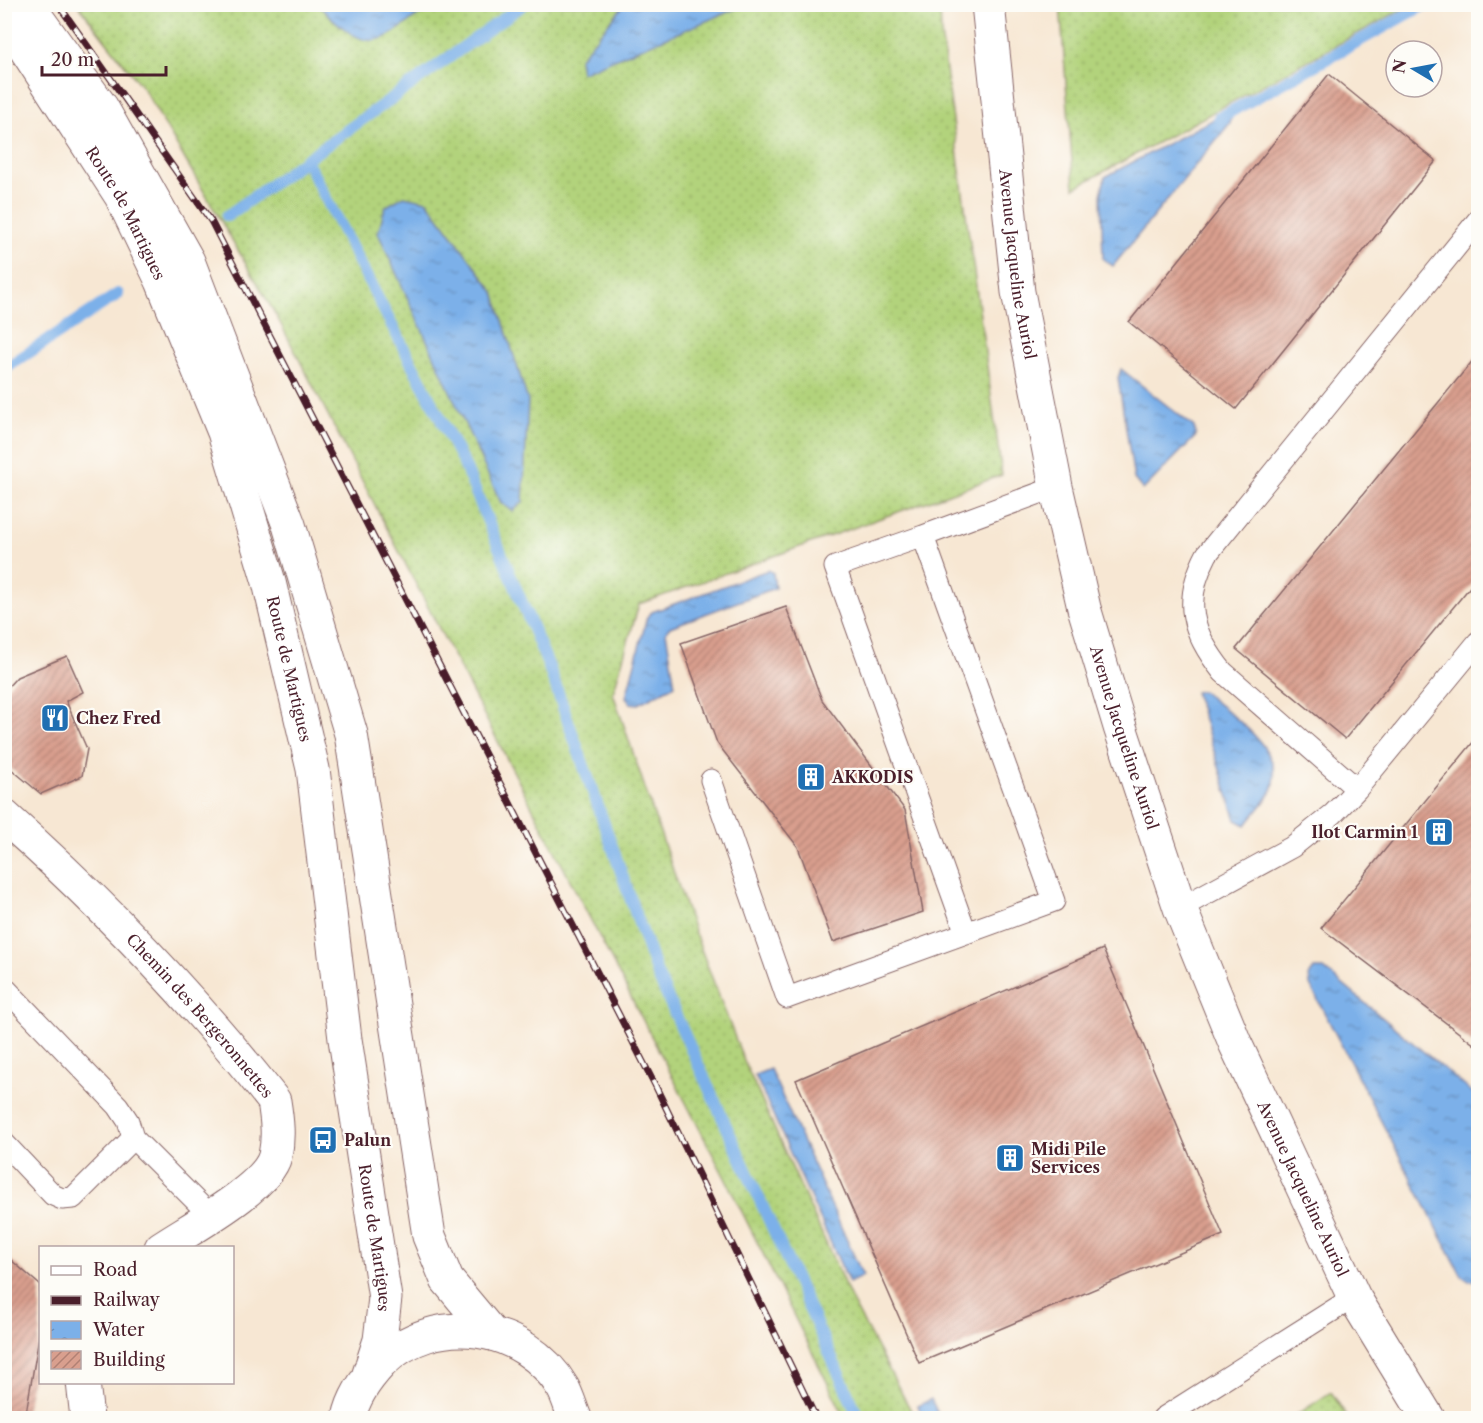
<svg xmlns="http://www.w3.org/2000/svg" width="1483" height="1423" font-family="'Libre Caslon Text',serif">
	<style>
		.grass { fill: url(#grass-dots); stroke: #7e7954; stroke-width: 1.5 }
		.water { fill: url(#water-ripples); stroke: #63688a; stroke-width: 1.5 }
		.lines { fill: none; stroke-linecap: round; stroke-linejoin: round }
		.stream { stroke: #7cb0e9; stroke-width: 12 }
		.building { fill: url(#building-hatch) }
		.lane-casing { stroke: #876566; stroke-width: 23 }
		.street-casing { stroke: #876566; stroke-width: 35 }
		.primary-casing { stroke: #876566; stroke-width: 35 }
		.lane { stroke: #fff; stroke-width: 21 }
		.street { stroke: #fff; stroke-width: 33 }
		.primary { stroke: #fff; stroke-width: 33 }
		.rail-casing { stroke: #4a1f2b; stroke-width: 7 }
		.rail { stroke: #fdfcf7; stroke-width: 4.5; stroke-dasharray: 14; stroke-linecap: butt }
		.labels { text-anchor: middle; stroke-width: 4.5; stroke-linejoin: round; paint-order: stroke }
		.street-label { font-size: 16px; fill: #4a1f2b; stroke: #fdfcf7 }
		.poi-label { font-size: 16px; font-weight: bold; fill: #4a1f2b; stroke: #fdfcf7; text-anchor: start }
	</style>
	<defs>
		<pattern id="grass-dots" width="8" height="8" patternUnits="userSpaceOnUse" patternTransform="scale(1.5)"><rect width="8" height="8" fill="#b2d37c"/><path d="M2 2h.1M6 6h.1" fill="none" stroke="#9bb56b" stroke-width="1.8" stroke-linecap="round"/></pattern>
		<pattern id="water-ripples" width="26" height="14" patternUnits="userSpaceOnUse" patternTransform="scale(1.5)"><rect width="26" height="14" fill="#7cb0e9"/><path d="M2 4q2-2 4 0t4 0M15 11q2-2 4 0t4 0" fill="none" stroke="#688fbd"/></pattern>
		<pattern id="building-hatch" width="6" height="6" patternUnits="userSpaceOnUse" patternTransform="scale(1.5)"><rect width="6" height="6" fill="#d99f8e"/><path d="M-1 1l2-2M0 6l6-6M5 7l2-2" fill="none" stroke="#b28174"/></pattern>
	</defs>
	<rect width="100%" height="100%" fill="#fdfcf7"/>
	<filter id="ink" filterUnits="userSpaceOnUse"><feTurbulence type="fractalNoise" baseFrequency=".0167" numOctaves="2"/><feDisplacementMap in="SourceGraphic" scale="12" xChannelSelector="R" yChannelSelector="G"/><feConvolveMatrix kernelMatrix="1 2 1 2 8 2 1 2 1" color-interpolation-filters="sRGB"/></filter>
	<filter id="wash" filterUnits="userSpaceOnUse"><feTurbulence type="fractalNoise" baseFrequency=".008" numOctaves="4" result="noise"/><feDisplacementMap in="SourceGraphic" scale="24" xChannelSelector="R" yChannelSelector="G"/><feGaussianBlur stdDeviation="1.35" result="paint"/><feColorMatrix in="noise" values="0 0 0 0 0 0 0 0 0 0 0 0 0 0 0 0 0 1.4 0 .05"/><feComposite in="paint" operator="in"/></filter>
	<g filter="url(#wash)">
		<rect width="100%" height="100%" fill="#f7e7d3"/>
		<path class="grass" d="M1060,4H1410V5L1074,188Z
			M78,5H940L941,33L1002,475L639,604L613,693L653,812L693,928L744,1061L853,1303L915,1418H845L724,1176L277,317L145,91Z
			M1331,1392L1348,1418H1292Z"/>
		<path class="water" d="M318,5H433C375,45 373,59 318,5Z
			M624,5V4L745,5L581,73L579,59Z
			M1232,109L1230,123L1113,266L1103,259L1101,195L1105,177Z
			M404,196L427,201L494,292L528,401L523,502L513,511L501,503L378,233L385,207Z
			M1121,369L1194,427L1196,436L1143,490L1134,479L1118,378Z
			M768,570L773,573L775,588L670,627L666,632L675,685L638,704L630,703L626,697L647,617L652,612Z
			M1202,691C1228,713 1285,748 1273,787C1269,800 1253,814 1246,825L1236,820L1195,692Z
			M1314,969H1324L1478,1097V1280L1469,1281L1462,1276L1310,985L1309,976Z
			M770,1069L863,1276L849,1283L755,1075Z
			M931,1399L940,1418H924L918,1406Z"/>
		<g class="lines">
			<path class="stream" d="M1219,118L1426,4
				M306,160L464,464L549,667L657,974L859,1418
				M227,216L524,4
				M4,369L118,294"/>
		</g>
		<g id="blocks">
			<path class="building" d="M1329,74L1436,161L1236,409L1129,322Z
				M1479,353V576L1345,739L1236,649Z
				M786,607L822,700L905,810L923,912L833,942L798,847L717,743L681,643Z
				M67,656L83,692L66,701L87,749L82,776L41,794L4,763V691L17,677Z
				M1479,735V1048L1321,928Z
				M1103,949L1223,1235L919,1363L796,1080Z
				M4,1254L40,1285V1331L25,1419H4Z"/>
		</g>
	</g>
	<g filter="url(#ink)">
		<use href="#blocks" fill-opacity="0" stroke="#876566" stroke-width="1.5"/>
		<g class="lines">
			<g class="lane-casing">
				<path id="lane" d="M923,536L835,567L966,933
					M711,780L787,998L1054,901L923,536L1056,487
					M1357,789L1223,672C1191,632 1182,601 1207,554L1478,220
					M1180,908L1292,847L1333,814L1357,789L1478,642
					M4,987L118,1106L128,1121L133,1138L211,1216
					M4,1143L53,1195L62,1199L73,1198L133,1138
					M1163,1418L1354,1297"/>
			</g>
			<g class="street-casing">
				<g id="street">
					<path id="s1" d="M988,4L1018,292L1056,487L1084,608L1120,727L1180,908L1235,1043L1354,1297L1428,1418"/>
					<path id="s2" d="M4,816C102,903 193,998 274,1101C277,1120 279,1137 275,1156C267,1188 189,1229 161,1248"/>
					<path d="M83,1382L87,1418"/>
				</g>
			</g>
			<g class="primary-casing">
				<g id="primary">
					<path d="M27,4L102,108L188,261L289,525L351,734L429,1236L447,1280L492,1334"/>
					<path id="s3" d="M4,16L121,196L162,281L224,432L269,582L313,769L345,1039L385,1298L380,1340L368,1377"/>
					<path d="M349,1418C353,1398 367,1378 381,1363C434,1310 525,1323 563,1388C568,1397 571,1409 575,1418"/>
				</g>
			</g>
			<use href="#lane" class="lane"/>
			<use href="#street" class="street"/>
			<use href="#primary" class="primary"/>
			<g class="rail-casing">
				<path id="rail" d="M58,4L211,221L655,1085L816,1418"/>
			</g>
			<use href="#rail" class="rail"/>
		</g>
	</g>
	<defs>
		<g id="restaurant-square" transform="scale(1.5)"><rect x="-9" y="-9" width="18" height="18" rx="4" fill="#1f6fb2" stroke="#fdfcf7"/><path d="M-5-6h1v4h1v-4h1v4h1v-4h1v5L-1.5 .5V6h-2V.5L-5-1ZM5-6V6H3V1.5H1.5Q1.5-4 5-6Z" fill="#fff"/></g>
		<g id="building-square" transform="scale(1.5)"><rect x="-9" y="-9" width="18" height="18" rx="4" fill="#1f6fb2" stroke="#fdfcf7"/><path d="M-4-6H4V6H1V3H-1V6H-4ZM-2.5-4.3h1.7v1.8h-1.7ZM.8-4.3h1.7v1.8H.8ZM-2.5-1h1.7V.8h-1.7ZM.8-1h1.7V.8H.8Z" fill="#fff"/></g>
		<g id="bus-square" transform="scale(1.5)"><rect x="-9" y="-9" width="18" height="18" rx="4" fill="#1f6fb2" stroke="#fdfcf7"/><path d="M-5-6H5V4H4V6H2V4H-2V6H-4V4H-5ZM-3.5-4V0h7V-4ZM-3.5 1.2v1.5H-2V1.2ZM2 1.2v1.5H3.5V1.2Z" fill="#fff"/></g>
	</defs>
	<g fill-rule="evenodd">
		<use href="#restaurant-square" x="55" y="718"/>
		<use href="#building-square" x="811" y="777"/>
		<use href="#building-square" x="1439" y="832"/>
		<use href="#bus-square" x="323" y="1140"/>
		<use href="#building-square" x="1010" y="1158"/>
	</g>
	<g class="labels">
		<g class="street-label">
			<text dy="6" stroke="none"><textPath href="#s3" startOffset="232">Route de Martigues</textPath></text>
			<text dy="6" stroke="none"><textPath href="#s1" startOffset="262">Avenue Jacqueline Auriol</textPath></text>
			<text dy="6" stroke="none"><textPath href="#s3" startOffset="718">Route de Martigues</textPath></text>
			<text dy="6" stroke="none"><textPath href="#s1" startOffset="748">Avenue Jacqueline Auriol</textPath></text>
			<text dy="6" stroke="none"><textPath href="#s2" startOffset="280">Chemin des Bergeronnettes</textPath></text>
			<text dy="6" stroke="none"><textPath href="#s1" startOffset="1234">Avenue Jacqueline Auriol</textPath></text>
			<text dy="6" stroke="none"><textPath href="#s3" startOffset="1294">Route de Martigues</textPath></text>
		</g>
		<g class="poi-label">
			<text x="76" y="724">Chez Fred</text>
			<text x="832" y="783">AKKODIS</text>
			<text x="1418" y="838" text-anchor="end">Ilot Carmin 1</text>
			<text x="344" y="1146">Palun</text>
			<text x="1031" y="1155">Midi Pile<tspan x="1031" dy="18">Services</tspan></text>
		</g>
	</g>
	<rect width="1483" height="1423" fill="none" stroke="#fdfcf7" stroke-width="24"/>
	<rect x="39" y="1246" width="195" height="138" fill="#fdfcf7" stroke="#b5a4a5" stroke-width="1.5"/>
	<rect x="51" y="1266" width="30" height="9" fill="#ffffff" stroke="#b5a4a5" stroke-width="1.5"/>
	<text x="93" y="1276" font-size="18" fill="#4a1f2b">Road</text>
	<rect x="51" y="1296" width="30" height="9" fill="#4a1f2b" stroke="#b5a4a5" stroke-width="1.5"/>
	<text x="93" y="1306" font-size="18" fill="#4a1f2b">Railway</text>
	<rect x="51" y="1321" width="30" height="18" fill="url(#water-ripples)" stroke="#b5a4a5" stroke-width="1.5"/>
	<text x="93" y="1336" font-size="18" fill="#4a1f2b">Water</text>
	<rect x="51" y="1351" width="30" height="18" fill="url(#building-hatch)" stroke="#b5a4a5" stroke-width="1.5"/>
	<text x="93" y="1366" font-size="18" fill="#4a1f2b">Building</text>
	<g transform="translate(1414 69) rotate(280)"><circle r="28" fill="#fdfcf7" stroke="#b5a4a5" stroke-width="1.5"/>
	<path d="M0-4.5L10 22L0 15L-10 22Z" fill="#1f6fb2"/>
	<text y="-9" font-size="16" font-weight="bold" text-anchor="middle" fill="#4a1f2b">N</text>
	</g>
	<path d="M42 66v9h124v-9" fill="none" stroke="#4a1f2b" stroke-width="3"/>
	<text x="51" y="66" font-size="18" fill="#4a1f2b" stroke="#fdfcf7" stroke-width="4.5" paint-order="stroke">20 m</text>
</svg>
